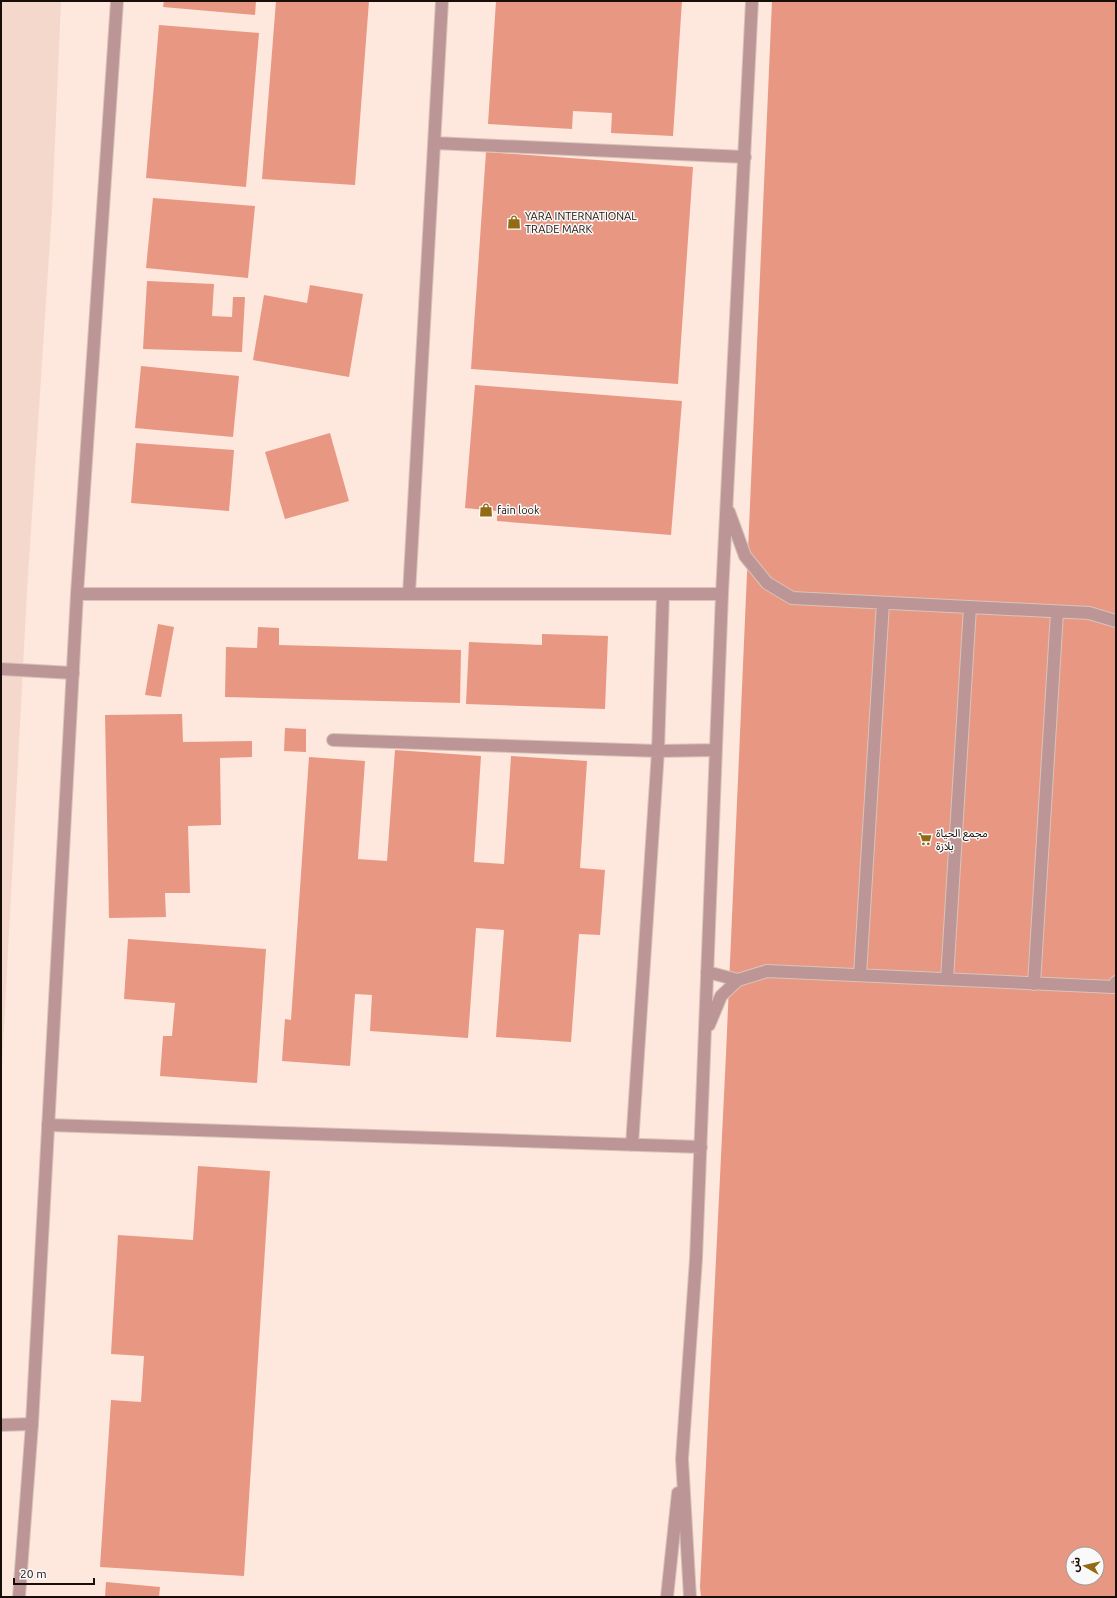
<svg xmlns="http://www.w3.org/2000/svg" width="1117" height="1598" font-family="Ubuntu,'Noto Sans Arabic',sans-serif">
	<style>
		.built { fill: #f5d8cc }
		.building { fill: #e89783; fill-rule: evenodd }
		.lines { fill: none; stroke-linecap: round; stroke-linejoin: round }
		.service-casing { stroke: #d9c4ba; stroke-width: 14 }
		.tertiary-casing { stroke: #d9c4ba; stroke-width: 14 }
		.service { stroke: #bc9696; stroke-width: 12 }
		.tertiary { stroke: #bc9696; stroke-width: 12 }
		.labels { text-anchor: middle; stroke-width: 3; stroke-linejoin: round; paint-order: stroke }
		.poi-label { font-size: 11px; fill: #190d07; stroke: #f9f9f9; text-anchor: start }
	</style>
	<rect width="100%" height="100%" fill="#fee7dc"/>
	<path class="built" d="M1,1H61L52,210L27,591L1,1085Z"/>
	<path class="building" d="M164,1H256L255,15L163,7Z
		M276,1H369L355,185L262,179Z
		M496,1H682L673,136L611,133L612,113L573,111L572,129L488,124Z
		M772,1H1116V1597H701L700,1587L726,1054ZM1073,1554H1097V1578H1073Z
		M159,25L259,33L246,187L146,178Z
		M486,152L693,167L678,384L471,369Z
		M153,198L255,206L248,278L146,268Z
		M147,281L214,284L212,316L232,317L233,297H245L242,352L143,349Z
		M310,285L363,294L349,377L253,360L264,295L307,303Z
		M141,366L239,376L233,437L135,428Z
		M475,385L682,401L671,535L497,521V511L465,508Z
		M330,433L349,501L285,519L265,452Z
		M136,443L234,450L229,511L131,503Z
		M158,624L174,627L161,697L145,695Z
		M258,627L279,628V645L461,650L460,703L225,697L226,647L257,648Z
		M542,634L608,636L605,709L466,704L469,642L542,645Z
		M182,714L183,742L252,741V757L220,758L221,825L188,826L190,893H165L166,917L109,918L105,715Z
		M285,728L306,729V752L284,751Z
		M395,750L481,756L474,862L504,864L511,756L587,761L580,868L605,870L600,935L579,934L571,1042L496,1037L504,930L476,928L468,1038L370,1031L372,995L355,994L350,1066L282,1061L285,1019L291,1020L309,757L365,761L358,859L387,861Z
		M128,939L266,949L257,1083L160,1076L163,1036H172L175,1003L124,999Z
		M198,1166L270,1171L244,1576L100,1567L111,1400L141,1402L144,1356L111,1354L118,1235L193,1240Z
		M106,1582L160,1587L159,1597H105Z"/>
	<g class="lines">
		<g class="service-casing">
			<path id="service" d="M435,143L745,157
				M729,512L745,556L767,583L792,598L1089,613L1116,621
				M77,594H722
				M409,594L442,1
				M1,669L73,673
				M333,740L658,751L716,750
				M707,972L738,980
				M860,975L883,603
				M947,979L970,607
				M1034,984L1057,612
				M709,1025L721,996L738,980L767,971L1113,987L1116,982
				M48,1125L701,1147
				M632,1145L658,751L663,594
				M1,1425L32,1424
				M667,1597L678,1493
				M690,1597L682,1459L696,1259L722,594L752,1"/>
		</g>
		<g class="tertiary-casing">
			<path id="tertiary" d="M19,1597L32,1424L77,594L117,1"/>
		</g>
		<use href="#service" class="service"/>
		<use href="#tertiary" class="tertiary"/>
	</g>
	<defs>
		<g id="shop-bare" transform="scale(1.08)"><path d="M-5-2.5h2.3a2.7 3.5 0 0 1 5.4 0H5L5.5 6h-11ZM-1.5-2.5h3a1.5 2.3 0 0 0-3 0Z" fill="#936913" stroke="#f9f9f9" stroke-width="2.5" paint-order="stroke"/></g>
		<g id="supermarket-bare" transform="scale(1.08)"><path d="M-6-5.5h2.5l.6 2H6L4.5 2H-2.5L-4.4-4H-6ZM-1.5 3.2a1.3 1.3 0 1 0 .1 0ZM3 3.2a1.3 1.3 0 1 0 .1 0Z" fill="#936913" stroke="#f9f9f9" stroke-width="2.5" paint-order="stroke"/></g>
	</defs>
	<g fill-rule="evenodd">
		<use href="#shop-bare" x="514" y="222"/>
		<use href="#shop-bare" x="486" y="510"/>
		<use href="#supermarket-bare" x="925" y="839"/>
	</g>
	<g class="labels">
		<g class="poi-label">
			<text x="525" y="220">YARA INTERNATIONAL<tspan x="525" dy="13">TRADE MARK</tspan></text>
			<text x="497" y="514">fain look</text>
			<text x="936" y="837">مجمع الحياة<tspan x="936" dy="13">بلازة</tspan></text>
		</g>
	</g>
	<rect width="1117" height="1598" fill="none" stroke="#190d07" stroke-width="4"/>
	<g transform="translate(1085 1566) rotate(278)"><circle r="19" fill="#f9f9f9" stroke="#9f9b98"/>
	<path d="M0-3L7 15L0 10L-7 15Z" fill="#936913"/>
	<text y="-6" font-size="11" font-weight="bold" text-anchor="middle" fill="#190d07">ش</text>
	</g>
	<path d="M14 1578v6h80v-6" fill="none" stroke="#190d07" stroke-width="2"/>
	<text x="20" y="1578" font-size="12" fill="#190d07" stroke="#f9f9f9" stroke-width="3" paint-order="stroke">20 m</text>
</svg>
